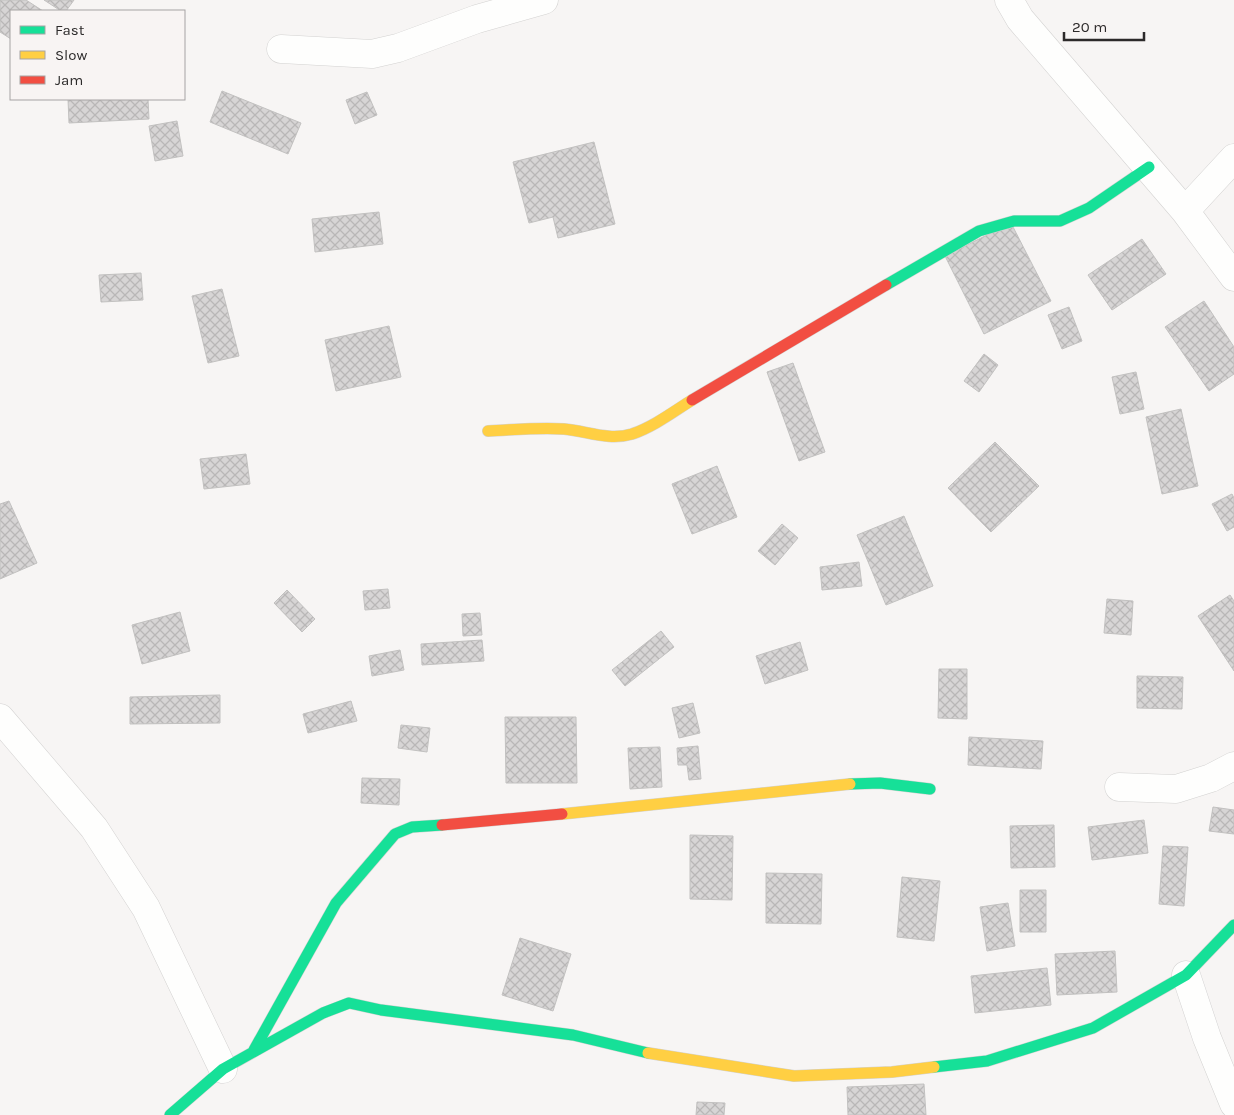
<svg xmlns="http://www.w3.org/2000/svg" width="1234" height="1115" font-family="Karla,sans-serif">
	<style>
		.building { fill: url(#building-cross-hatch); stroke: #c2c1c0 }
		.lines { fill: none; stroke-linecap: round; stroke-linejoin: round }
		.street-casing { stroke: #d3d2d1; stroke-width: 29 }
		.fast-casing { stroke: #d3d2d1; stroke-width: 12 }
		.slow-casing { stroke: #d3d2d1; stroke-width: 12 }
		.jam-casing { stroke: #d3d2d1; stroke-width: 12 }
		.street { stroke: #fefefd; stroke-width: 28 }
		.fast { stroke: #16e098; stroke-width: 11 }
		.slow { stroke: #ffcf43; stroke-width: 11 }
		.jam { stroke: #f24e42; stroke-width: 11 }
	</style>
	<defs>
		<pattern id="building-cross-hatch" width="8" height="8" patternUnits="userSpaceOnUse" patternTransform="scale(1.25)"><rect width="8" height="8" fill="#d7d5d5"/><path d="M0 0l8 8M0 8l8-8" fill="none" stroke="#b9b7b7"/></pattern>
	</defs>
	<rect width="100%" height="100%" fill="#f7f5f4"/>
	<path class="building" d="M0,0H26L43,11H11V39L0,32Z
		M44,0H74L66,11H61Z
		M222,91L301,123L288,154L210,122Z
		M367,92L377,115L355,124L346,100Z
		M68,99H148L149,119L69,123Z
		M177,121L183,156L155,161L149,126Z
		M594,142L615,224L558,238L553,217L529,223L513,162Z
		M379,212L383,244L315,252L312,219Z
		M1011,223L1051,301L984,334L945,256Z
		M1142,239L1166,274L1112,310L1088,275Z
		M141,273L143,300L101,302L99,275Z
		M222,289L239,356L208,363L192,296Z
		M1204,301L1234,347V374L1209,391L1165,327Z
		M1069,307L1082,341L1062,349L1048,315Z
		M389,326L401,377L336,391L325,340Z
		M984,354L998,365L979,392L964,381Z
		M793,363L825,452L799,461L767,372Z
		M1136,372L1144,409L1120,414L1112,377Z
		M1181,409L1198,486L1162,494L1146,417Z
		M995,442L1039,486L991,532L948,488Z
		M246,454L250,484L204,489L200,459Z
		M717,466L737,517L692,534L672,484Z
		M1232,494L1234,498V527L1227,531L1212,504Z
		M9,501L37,563L0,579V504Z
		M904,516L933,586L886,605L857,535Z
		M782,524L798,538L775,565L758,551Z
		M859,562L862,586L822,590L820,567Z
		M388,589L390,608L365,610L363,591Z
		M287,590L315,619L302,632L274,603Z
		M1230,595L1234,601V671L1198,616Z
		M1107,599L1133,601L1131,635L1104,633Z
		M180,612L190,651L142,664L132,625Z
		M480,613L482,635L463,636L462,614Z
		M661,631L674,647L625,686L612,670Z
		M482,640L484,661L422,665L421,644Z
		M800,642L808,670L765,684L756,656Z
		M400,650L404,670L372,676L369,656Z
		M939,669H967V719L938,718Z
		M1137,676L1183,677L1182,709L1137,708Z
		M220,695V723L130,724V697Z
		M351,701L357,721L308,733L303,714Z
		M693,703L700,733L679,738L672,708Z
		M505,717H576L577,783H506Z
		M401,725L430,728L427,752L398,748Z
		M969,737L1043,741L1041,769L968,765Z
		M698,746L701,779L689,780L687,765H678L677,748Z
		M660,747L662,787L630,789L628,748Z
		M362,778L400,779L399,805L361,803Z
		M1213,807L1234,810V834L1209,831Z
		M1144,820L1148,853L1092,860L1088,827Z
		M1054,825L1055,867L1011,868L1010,826Z
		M690,835L733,836L732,900L690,899Z
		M1163,846L1188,847L1184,906L1159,904Z
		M766,873L822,874L821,924L766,923Z
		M902,877L940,881L934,941L897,937Z
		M1020,890H1046V932H1020Z
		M1008,903L1015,946L987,951L980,907Z
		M520,938L571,954L553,1011L502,995Z
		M1115,951L1117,992L1057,995L1055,954Z
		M1047,968L1051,1005L975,1013L971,976Z
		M924,1084L926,1115H848L847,1087Z
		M697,1102L725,1103L724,1115H696Z"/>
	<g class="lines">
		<g class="street-casing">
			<path id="street" d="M1009,0L1020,19L1185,211L1234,277
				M281,49L372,54L398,48L477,19L544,0
				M1185,211L1234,158
				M0,718L94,828L146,908L223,1069
				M1119,787L1176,789L1211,778L1234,766
				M1186,975L1207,1038L1234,1104"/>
		</g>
		<g class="fast-casing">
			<path id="fast" d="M886,285L979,231L1014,221H1060L1089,208L1149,167
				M850,784L880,783L930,789
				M254,1050L336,903L395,834L412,827L442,825
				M934,1067L987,1061L1093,1028L1186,975L1234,925
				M170,1115L223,1069L323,1013L349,1003L381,1010L573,1035L648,1053"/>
		</g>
		<g class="slow-casing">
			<path id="slow" d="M488,431C513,430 539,427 564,429C587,431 609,441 632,434C653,427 673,412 692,400
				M562,814L850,784
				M648,1053L794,1076L892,1072L934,1067"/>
		</g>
		<g class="jam-casing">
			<path id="jam" d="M692,400L886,285
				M442,825L562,814"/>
		</g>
		<use href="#street" class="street"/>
		<use href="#fast" class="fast"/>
		<use href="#slow" class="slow"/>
		<use href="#jam" class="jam"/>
	</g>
	<rect x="10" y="10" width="175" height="90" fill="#f8f4f3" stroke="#a6a3a3"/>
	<rect x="20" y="26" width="25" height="8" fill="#16e098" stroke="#a6a3a3"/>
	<text x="55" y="35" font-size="15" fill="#2c2a2a">Fast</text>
	<rect x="20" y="51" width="25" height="8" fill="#ffcf43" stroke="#a6a3a3"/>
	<text x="55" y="60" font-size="15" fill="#2c2a2a">Slow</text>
	<rect x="20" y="76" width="25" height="8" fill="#f24e42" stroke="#a6a3a3"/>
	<text x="55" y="85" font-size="15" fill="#2c2a2a">Jam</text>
	<path d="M1064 32v8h80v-8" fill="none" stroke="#2c2a2a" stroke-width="2.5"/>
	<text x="1072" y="32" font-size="15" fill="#2c2a2a" stroke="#f8f4f3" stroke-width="4" paint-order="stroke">20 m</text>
</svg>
